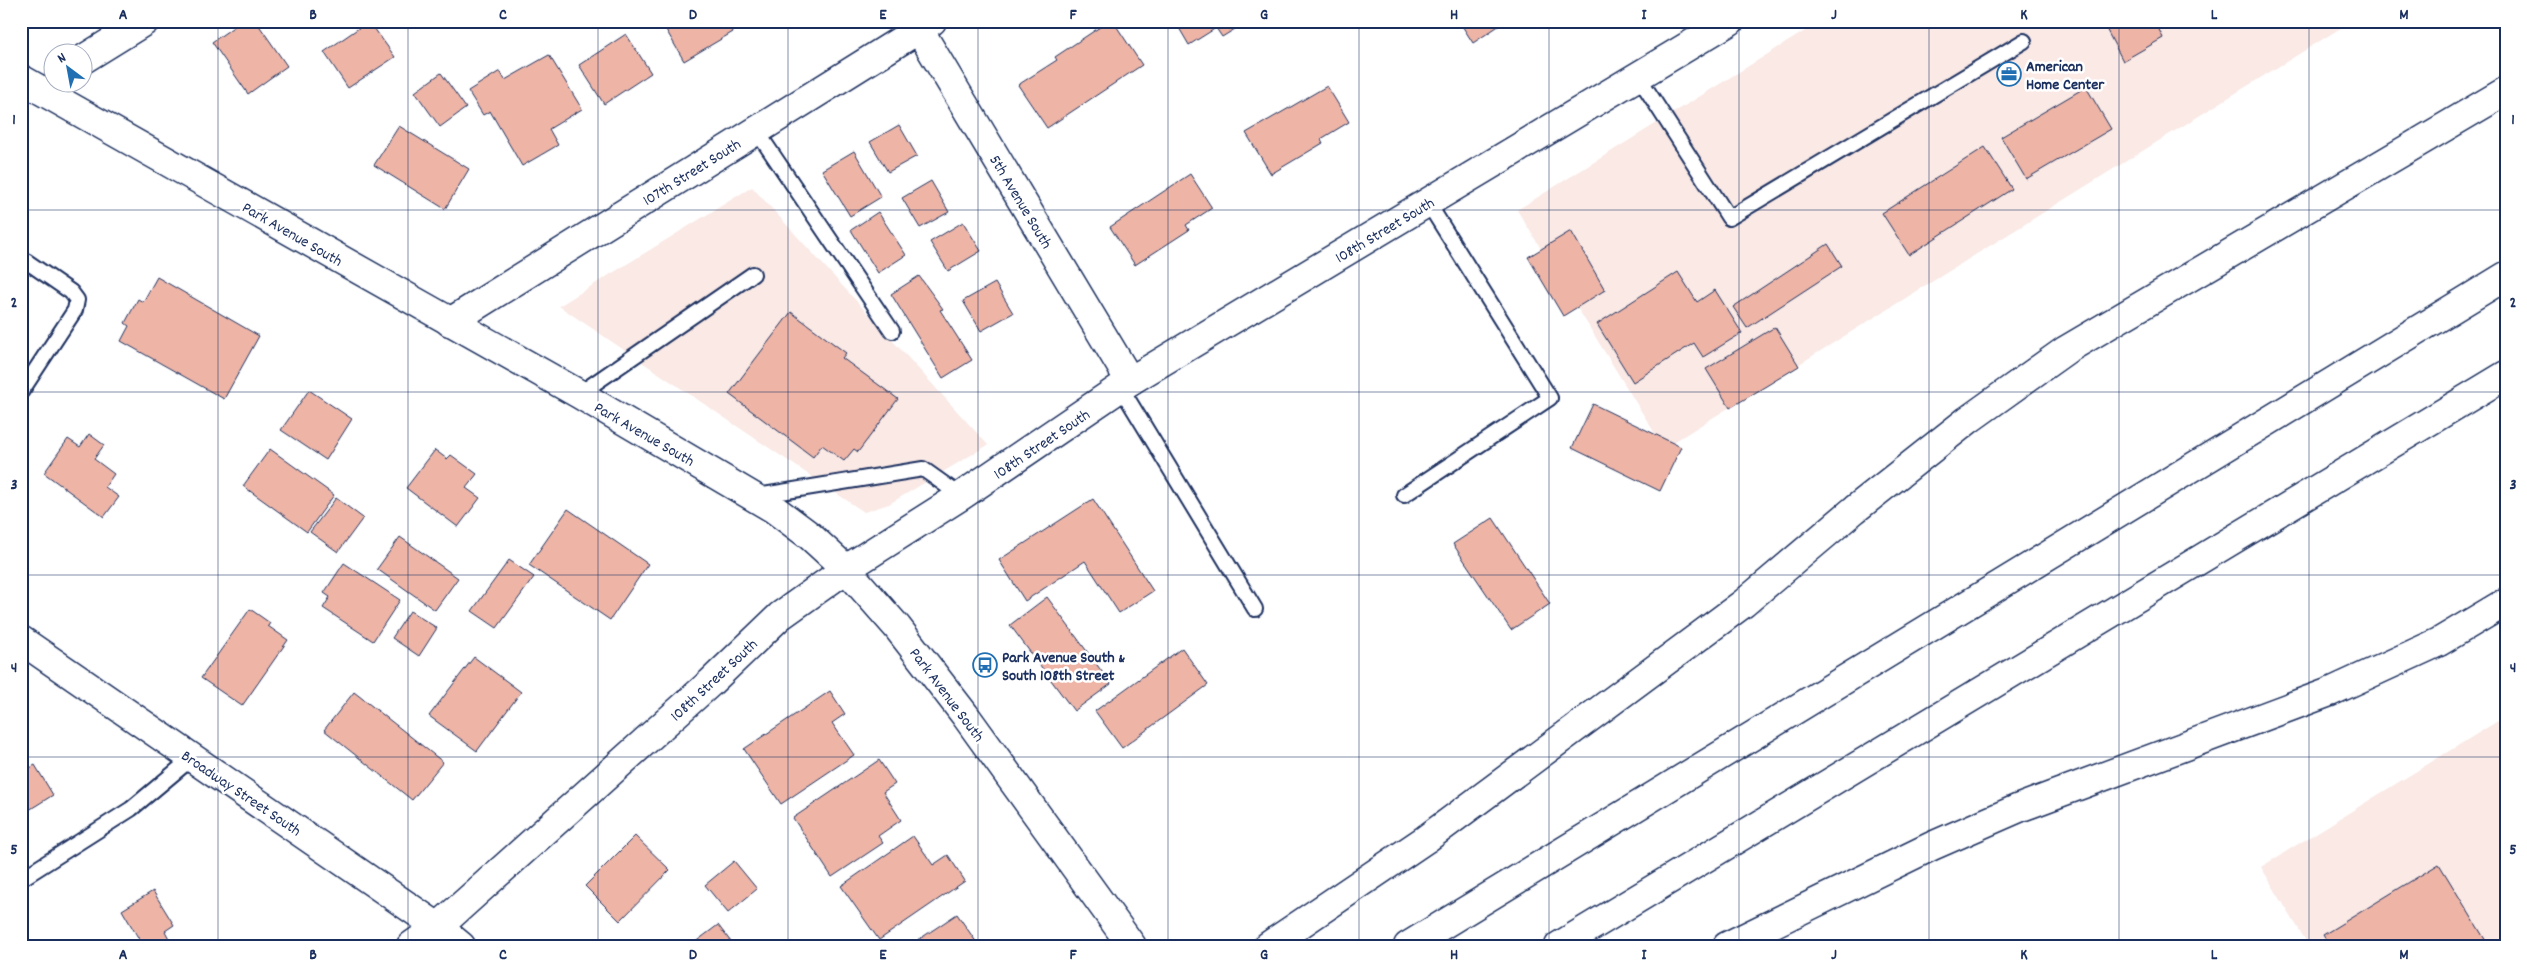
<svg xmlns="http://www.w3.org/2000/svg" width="2527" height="967" font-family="Dekko,sans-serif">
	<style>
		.built { fill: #fae9e5 }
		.building { fill: #eeb5a7; stroke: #1b2f5e }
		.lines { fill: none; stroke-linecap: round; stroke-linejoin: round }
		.service-casing { stroke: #1b2f5e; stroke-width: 18 }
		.minor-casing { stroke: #1b2f5e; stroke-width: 31 }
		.tertiary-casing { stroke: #1b2f5e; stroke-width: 31 }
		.secondary-casing { stroke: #1b2f5e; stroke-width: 31 }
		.motorway-casing { stroke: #1b2f5e; stroke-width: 31 }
		.service { stroke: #fff; stroke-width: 14 }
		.minor { stroke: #fff; stroke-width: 28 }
		.tertiary { stroke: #fff; stroke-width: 28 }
		.secondary { stroke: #fff; stroke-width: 28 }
		.motorway { stroke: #fff; stroke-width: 28 }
		.grid { fill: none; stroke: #1b2f5e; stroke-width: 1; stroke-opacity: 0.55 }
		.labels { text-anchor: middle; stroke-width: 5; stroke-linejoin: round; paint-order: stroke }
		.poi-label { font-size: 16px; font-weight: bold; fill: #1b2f5e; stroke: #fff; text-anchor: start }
		.street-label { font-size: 16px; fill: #1b2f5e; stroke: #fff }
		.neatline { fill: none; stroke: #1b2f5e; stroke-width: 2 }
		.grid-label { font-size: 16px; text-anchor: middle; font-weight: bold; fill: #1b2f5e }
	</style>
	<rect width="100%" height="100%" fill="#fff"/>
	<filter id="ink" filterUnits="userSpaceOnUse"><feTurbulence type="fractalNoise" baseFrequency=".02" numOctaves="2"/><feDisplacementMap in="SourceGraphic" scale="10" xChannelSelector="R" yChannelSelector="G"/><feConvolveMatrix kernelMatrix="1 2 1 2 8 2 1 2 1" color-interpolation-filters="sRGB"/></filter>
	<g filter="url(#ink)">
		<path class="built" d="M1821,21H2352L1664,448L1517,210Z
			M752,187L988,445L889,504L864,512L559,306Z
			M2506,716V946H2309L2261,867Z"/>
		<path class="building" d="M242,21H256L287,66L248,94L212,42Z
			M369,21L395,57L348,88L324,52Z
			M661,21H727L733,32L684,61Z
			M1109,21H1113L1142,65L1047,128L1018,85L1057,60L1055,57Z
			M1175,21H1248L1222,37L1216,28L1189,45Z
			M1459,21H1506L1473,43Z
			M2102,21H2155L2163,38L2123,61Z
			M626,34L651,73L604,104L579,65Z
			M549,55L582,109L549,129L558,145L522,166L490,111L483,115L468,91L500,71L505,80Z
			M441,73L466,108L440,127L415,92Z
			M1327,86L1349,122L1321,139L1323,143L1271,174L1246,133Z
			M2086,87L2111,129L2026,179L2001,137Z
			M899,125L917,156L888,172L870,142Z
			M399,126L469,169L445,209L374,165Z
			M1985,147L2012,189L1909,255L1882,213Z
			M854,151L881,197L850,216L822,170Z
			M1190,174L1212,208L1186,225L1189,230L1135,265L1110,227Z
			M931,181L949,212L920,228L902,198Z
			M878,212L906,255L878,273L851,230Z
			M963,222L981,251L948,271L930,242Z
			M1571,231L1605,290L1563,316L1528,257Z
			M1828,244L1842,266L1747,328L1733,307Z
			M1678,272L1697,302L1715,290L1742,333L1703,357L1694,343L1633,382L1597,324Z
			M919,276L943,309L940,310L972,360L943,378L891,294Z
			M157,277L259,336L224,399L121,341L129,326L125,323L138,299L143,302Z
			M995,283L1013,313L981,331L963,301Z
			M791,312L846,353L842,358L898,399L858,452L854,449L844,461L822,445L813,457L729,394Z
			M1775,327L1799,366L1730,408L1706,369Z
			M309,390L352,419L326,460L281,430Z
			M1593,404L1681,447L1660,491L1572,448Z
			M89,434L104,445L94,459L114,474L105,487L119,497L104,517L44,473L68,439L80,447Z
			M270,449L334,495L307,532L243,486Z
			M435,450L447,459L451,455L477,474L466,488L480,498L458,527L406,488Z
			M336,498L363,518L338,552L310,532Z
			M1093,499L1153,591L1119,613L1085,561L1025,601L999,560Z
			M568,509L648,564L610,620L529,565Z
			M1493,518L1550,604L1511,630L1453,544Z
			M400,537L458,578L435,610L377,569Z
			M509,560L534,577L497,628L472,611Z
			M344,563L400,600L373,641L323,608L330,597L324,593Z
			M1047,597L1111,684L1074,711L1010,625Z
			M250,609L270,623L268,626L288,640L242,706L201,678Z
			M410,611L437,628L419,656L392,638Z
			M1182,648L1208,685L1122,748L1095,711Z
			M474,657L521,692L477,751L429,716Z
			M830,691L845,714L832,723L854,755L781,804L744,749Z
			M354,692L443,762L412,800L324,730Z
			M879,760L895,784L883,792L901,820L878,836L883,843L832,877L793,818Z
			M35,765L53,795L21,815V773Z
			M635,836L670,870L620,921L585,886Z
			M913,836L933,865L948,855L965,881L879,940L841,886Z
			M734,861L757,889L728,913L705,885Z
			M2439,864L2489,946H2330L2323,935Z
			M153,891L174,925L165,931L173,946H143L122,910Z
			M957,914L979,946H913L912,944Z
			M718,925L734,946H690Z"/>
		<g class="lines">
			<g class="service-casing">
				<path id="service" d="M1638,76L1729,218L2024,41
					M756,130L892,331
					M21,262L26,261L71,292L77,300L75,310L21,392
					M1121,388L1255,609
					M579,394L753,274
					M1404,495L1550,398L1428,203
					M756,496L923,469L961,496
					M21,879L131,809L192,758"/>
			</g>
			<g class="minor-casing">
				<path id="minor" d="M914,21L1130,381
					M82,60L145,21
					M450,322L932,21
					M21,640L438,927L461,946"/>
			</g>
			<g class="tertiary-casing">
				<path id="tertiary" d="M411,946L438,927L710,683L780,616L846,569L961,496L1130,381L1730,21"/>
			</g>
			<g class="secondary-casing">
				<path id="secondary" d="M21,79L579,394L774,509L810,536L846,569L897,627L965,715L1132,946"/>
			</g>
			<g class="motorway-casing">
				<path id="motorway" d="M1268,946L1426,839L1744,603L1854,510L1968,420L2066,350L2506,91
					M1408,946L2506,276
					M1559,946L2506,375
					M1727,946L1932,846L2019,808L2330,692L2439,642L2506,602"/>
			</g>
			<use href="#service" class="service"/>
			<use href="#minor" class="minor"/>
			<use href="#tertiary" class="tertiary"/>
			<use href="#secondary" class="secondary"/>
			<use href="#motorway" class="motorway"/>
		</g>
	</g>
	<path class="grid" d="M218,21V946M408,21V946M598,21V946M788,21V946M978,21V946M1168,21V946M1359,21V946M1549,21V946M1739,21V946M1929,21V946M2119,21V946M2309,21V946M21,210H2506M21,392H2506M21,575H2506M21,757H2506"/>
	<defs>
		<g id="office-ring" transform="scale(1.25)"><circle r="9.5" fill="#fff" stroke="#1f6fb2" stroke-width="1.5"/><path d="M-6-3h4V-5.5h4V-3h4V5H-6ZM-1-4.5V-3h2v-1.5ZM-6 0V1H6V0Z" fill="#1f6fb2"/></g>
		<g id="bus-ring" transform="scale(1.25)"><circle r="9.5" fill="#fff" stroke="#1f6fb2" stroke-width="1.5"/><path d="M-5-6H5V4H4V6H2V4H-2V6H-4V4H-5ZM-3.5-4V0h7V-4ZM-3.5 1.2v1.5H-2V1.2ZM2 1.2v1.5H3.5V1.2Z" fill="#1f6fb2"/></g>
	</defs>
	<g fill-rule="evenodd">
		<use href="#office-ring" x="2009" y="74"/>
		<use href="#bus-ring" x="985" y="665"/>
	</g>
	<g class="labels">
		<g class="poi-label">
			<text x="2026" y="71">American<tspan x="2026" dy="18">Home Center</tspan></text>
			<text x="1002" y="662">Park Avenue South &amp;<tspan x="1002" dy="18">South 108th Street</tspan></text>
		</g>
		<g class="street-label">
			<text transform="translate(691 171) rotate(-32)" y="6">107th Street South</text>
			<text transform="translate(1022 201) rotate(59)" y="6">5th Avenue South</text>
			<text transform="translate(1384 229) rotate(-31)" y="6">108th Street South</text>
			<text transform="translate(293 233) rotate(30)" y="6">Park Avenue South</text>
			<text transform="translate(645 433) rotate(30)" y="6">Park Avenue South</text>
			<text transform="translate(1041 443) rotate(-34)" y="6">108th Street South</text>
			<text transform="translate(713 679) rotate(-43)" y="6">108th Street South</text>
			<text transform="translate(948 694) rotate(53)" y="6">Park Avenue South</text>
			<text transform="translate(242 792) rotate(34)" y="6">Broadway Street South</text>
		</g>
	</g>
	<rect width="2527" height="967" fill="none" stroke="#fff" stroke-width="55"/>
	<g transform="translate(68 68) rotate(328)"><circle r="24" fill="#ffffff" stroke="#a4acbf"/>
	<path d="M0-4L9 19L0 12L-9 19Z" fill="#1f6fb2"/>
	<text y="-8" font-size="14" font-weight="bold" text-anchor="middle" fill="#1b2f5e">N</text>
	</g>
	<rect x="28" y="28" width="2472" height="912" class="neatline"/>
	<g class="grid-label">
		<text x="123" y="19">A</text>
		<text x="313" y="19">B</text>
		<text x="503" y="19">C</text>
		<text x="693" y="19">D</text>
		<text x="883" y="19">E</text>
		<text x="1073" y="19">F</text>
		<text x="1264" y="19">G</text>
		<text x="1454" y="19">H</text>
		<text x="1644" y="19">I</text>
		<text x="1834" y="19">J</text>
		<text x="2024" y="19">K</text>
		<text x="2214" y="19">L</text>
		<text x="2404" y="19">M</text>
		<text x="14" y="124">1</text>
		<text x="2513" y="124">1</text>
		<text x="14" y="307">2</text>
		<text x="2513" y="307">2</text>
		<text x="14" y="489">3</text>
		<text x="2513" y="489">3</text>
		<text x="14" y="672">4</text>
		<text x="2513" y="672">4</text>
		<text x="14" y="854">5</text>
		<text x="2513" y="854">5</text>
		<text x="123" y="959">A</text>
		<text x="313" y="959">B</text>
		<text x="503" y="959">C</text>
		<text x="693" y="959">D</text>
		<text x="883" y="959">E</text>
		<text x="1073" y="959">F</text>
		<text x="1264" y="959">G</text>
		<text x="1454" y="959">H</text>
		<text x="1644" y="959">I</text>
		<text x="1834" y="959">J</text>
		<text x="2024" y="959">K</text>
		<text x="2214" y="959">L</text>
		<text x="2404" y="959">M</text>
	</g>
</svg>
